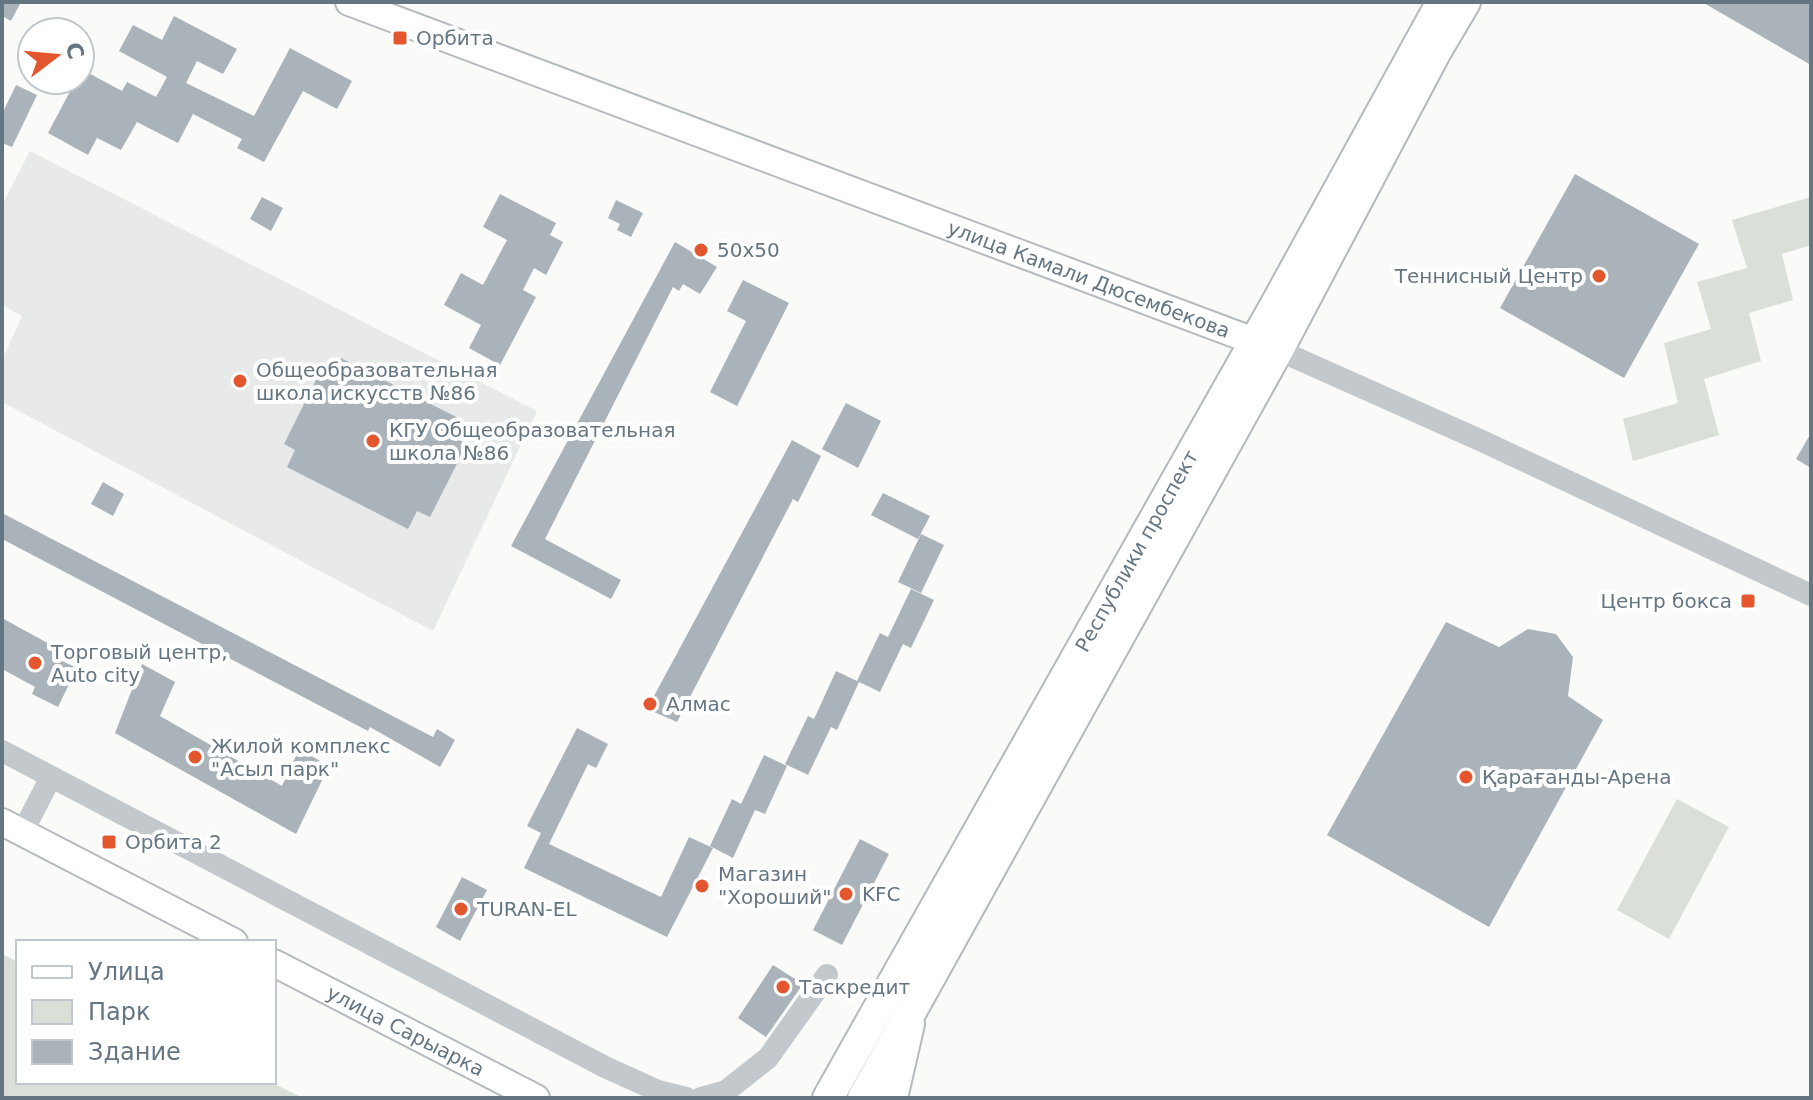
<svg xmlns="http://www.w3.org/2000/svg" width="1813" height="1100" font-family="'DejaVu Sans',sans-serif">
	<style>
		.built { fill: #e8e9e9 }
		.green { fill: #dadfd7 }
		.building { fill: #aab3b9 }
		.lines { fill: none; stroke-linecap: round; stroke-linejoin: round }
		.major-casing { stroke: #b5babe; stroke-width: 30 }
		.highway-casing { stroke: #b4b9bd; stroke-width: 34 }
		.minor { stroke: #c3c8cc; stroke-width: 22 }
		.major { stroke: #fff; stroke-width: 26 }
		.highway { stroke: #fff; stroke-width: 30 }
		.poi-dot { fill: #e4572e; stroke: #fff; stroke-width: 3 }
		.labels { text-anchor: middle; stroke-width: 8; stroke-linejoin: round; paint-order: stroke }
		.poi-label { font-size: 20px; fill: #657683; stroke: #fff; text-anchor: start }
		.street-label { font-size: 20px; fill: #657683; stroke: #fff }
	</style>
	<rect width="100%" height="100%" fill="#fafaf8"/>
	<path class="built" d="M30,151L537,411L433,631L2,402V360L22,316L2,305V205Z"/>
	<path class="green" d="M1811,197V245L1782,254L1793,300L1749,313L1761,361L1704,379L1719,435L1633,461L1623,419L1678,403L1664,343L1711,329L1697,282L1747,268L1732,220Z
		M1677,799L1729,827L1669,939L1617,910Z
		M2,954L18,962V1082H270L303,1098H2Z"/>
	<path class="building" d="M2,2H21L11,21L2,16Z
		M1702,2H1811V65Z
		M174,16L237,49L223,74L197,61L186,83L254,116L290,48L352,81L337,109L303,91L264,162L237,148L242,139L193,114L178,143L137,122L121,150L97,138L88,155L48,133L76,80H80L81,69L122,91L127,82L156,97L167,77L119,51L133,25L162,40Z
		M16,85L37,95L12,147L2,143V114Z
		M1575,174L1699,244L1624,378L1500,308Z
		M500,194L556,223L550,235L563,242L546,275L534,268L523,290L536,297L500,365L469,348L481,325L444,305L461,273L483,285L507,240L483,227Z
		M262,197L283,208L271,231L250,219Z
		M616,200L643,213L631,237L617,230L620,224L608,218Z
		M675,242L717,267L700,294L683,284L679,291L673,287L545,539L621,580L611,599L511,546Z
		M743,280L789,303L737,406L710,392L746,321L727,311Z
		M341,358L464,421L455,438L467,444L430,517L417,511L408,529L287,467L295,450L284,444L321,370L332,376Z
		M846,403L881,421L858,468L822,449Z
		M1811,433V468L1796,459Z
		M792,440L821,456L798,502L793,499L677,722L647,709Z
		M103,482L124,494L113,516L91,504Z
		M883,493L930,516L918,539L871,515Z
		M2,513L433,737L437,729L455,740L440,767L370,727L368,731L2,539Z
		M921,534L944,545L921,593L898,582Z
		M911,589L934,600L911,648L903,644L880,692L857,681L859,682L837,730L831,727L808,775L785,764L808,716L814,719L836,671L857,681L880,633L888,637Z
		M2,618L62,651L58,659L77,668L58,707L32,694L35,687L2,669Z
		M1446,622L1499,647L1528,629L1556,634L1573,657L1568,696L1603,720L1489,927L1327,835Z
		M142,664L175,682L160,716L282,786L299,749L329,766L296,834L115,733Z
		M577,728L608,744L596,768L588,764L549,844L661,897L689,837L713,848L667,937L524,868L541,833L527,826Z
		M764,755L787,766L765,814L755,810L733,858L710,846L732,799L741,804Z
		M860,839L889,854L842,945L813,930Z
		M462,877L487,890L460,941L436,927Z
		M773,965L803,984L766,1037L738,1018Z"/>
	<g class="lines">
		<g class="major-casing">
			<g id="major">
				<path id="s1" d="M349,2L1275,349"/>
				<path d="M2,822L234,942"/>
				<path id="s2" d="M274,963L536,1098"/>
				<path d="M894,1098L911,1024"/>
			</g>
		</g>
		<g class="highway-casing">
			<g id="highway">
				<path id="s3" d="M828,1098L1276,304L1442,2"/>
				<path d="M863,1098L1278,350L1436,51L1465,2"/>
			</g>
		</g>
		<path class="minor" d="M1278,350L1482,441L1811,595
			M2,751L605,1067L658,1091L686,1098
			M22,833L51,777
			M701,1098L726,1091L768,1058L827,975"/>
		<use href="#major" class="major"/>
		<use href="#highway" class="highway"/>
	</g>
	<g class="poi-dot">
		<rect x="392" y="30" width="16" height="16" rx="4"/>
		<circle cx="701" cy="250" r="8"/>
		<circle cx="1599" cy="276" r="8"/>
		<circle cx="240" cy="381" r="8"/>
		<circle cx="373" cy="441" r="8"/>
		<rect x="1740" y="593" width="16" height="16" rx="4"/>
		<circle cx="35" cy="663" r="8"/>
		<circle cx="650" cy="704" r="8"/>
		<circle cx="195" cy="757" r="8"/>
		<circle cx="1466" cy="777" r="8"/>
		<rect x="101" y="834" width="16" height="16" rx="4"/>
		<circle cx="702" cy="886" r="8"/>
		<circle cx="846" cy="894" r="8"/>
		<circle cx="461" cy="909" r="8"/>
		<circle cx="783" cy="987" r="8"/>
	</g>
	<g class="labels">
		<g class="poi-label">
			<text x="416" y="45">Орбита</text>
			<text x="717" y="257">50х50</text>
			<text x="1583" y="283" text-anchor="end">Теннисный Центр</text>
			<text x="256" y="377">Общеобразовательная<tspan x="256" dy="23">школа искусств №86</tspan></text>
			<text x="389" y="437">КГУ Общеобразовательная<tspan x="389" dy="23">школа №86</tspan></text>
			<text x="1732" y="608" text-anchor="end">Центр бокса</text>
			<text x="51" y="659">Торговый центр,<tspan x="51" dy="23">Auto city</tspan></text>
			<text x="666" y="711">Алмас</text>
			<text x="211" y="753">Жилой комплекс<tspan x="211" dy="23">"Асыл парк"</tspan></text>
			<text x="1482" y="784">Қарағанды-Арена</text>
			<text x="125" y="849">Орбита 2</text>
			<text x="718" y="881">Магазин<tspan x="718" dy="23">"Хороший"</tspan></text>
			<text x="862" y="901">KFC</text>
			<text x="477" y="916">TURAN-EL</text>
			<text x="799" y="994">Таскредит</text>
		</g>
		<g class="street-label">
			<text dy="7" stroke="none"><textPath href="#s1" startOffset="790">улица Камали Дюсембекова</textPath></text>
			<text dy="7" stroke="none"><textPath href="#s3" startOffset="628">Республики проспект</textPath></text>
			<text dy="7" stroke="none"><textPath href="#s2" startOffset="148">улица Сарыарка</textPath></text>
		</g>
	</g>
	<rect width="1813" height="1100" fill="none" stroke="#657683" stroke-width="8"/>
	<rect x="16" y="940" width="260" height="144" fill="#ffffff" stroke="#c1c8cd" stroke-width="2"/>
	<rect x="32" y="966" width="40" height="12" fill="#ffffff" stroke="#c1c8cd" stroke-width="2"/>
	<text x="88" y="980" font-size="24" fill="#657683">Улица</text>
	<rect x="32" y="1000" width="40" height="24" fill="#dadfd7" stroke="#c1c8cd" stroke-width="2"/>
	<text x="88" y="1020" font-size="24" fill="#657683">Парк</text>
	<rect x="32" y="1040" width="40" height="24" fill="#aab3b9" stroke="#c1c8cd" stroke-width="2"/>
	<text x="88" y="1060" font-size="24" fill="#657683">Здание</text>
	<g transform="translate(56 56) rotate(74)"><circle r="38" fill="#ffffff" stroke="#c1c8cd" stroke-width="2"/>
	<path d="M0-6L14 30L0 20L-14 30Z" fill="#e4572e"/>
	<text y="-12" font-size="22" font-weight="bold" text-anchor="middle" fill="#657683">С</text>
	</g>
</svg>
